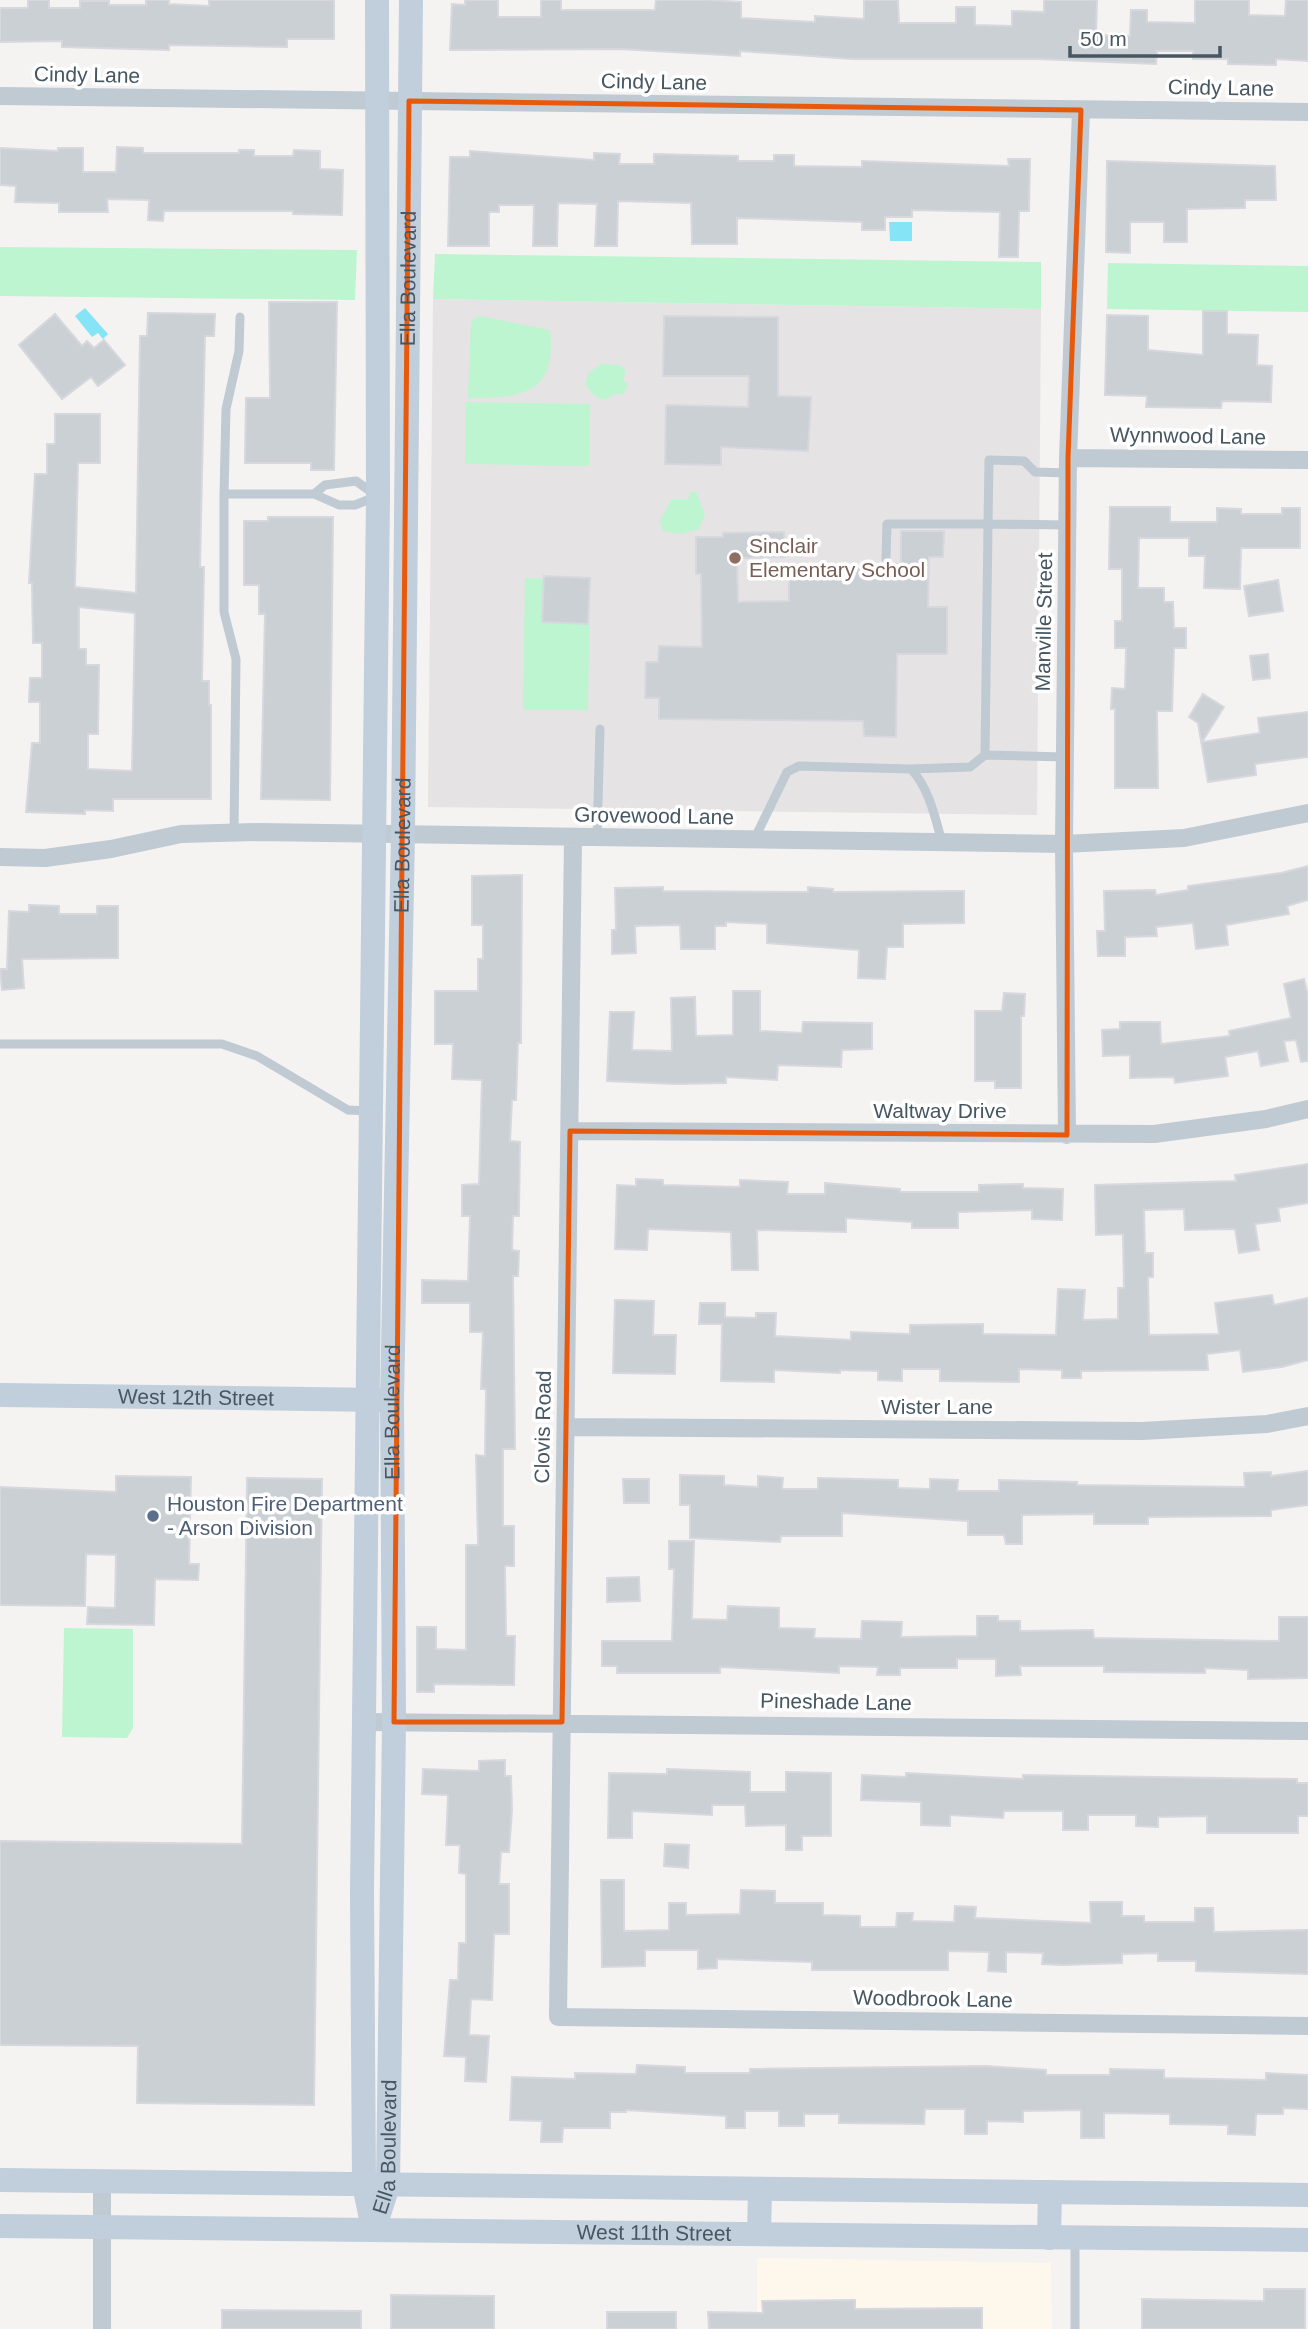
<svg xmlns="http://www.w3.org/2000/svg" width="1308" height="2329" font-family="Helvetica,sans-serif">
	<style>
		.commercial { fill: #fef8ec }
		.education { fill: #e6e3e4 }
		.green { fill: #bdf5d1 }
		.water { fill: #86e4f7 }
		.building { fill: #cbd0d5; stroke: #d6d8de; stroke-width: 2; fill-rule: evenodd }
		.lines { fill: none; stroke-linecap: round; stroke-linejoin: round }
		.lane { stroke: #bfcad3; stroke-width: 9 }
		.street { stroke: #bfcad3; stroke-width: 18 }
		.secondary { stroke: #c1cedb; stroke-width: 24 }
		.marked { fill: none; stroke: #e8590c; stroke-width: 5; stroke-linejoin: round }
		.education-dot { fill: #8d6e63; stroke: #fff; stroke-width: 2.5 }
		.service-dot { fill: #5c6f8a; stroke: #fff; stroke-width: 2.5 }
		.labels { text-anchor: middle; stroke-width: 7; stroke-linejoin: round; paint-order: stroke }
		.street-label { font-size: 21px; fill: #475762; stroke: #fff }
		.education-label { font-size: 21px; fill: #785e54; stroke: #fff; text-anchor: start }
		.service-label { font-size: 21px; fill: #4e5e75; stroke: #fff; text-anchor: start }
	</style>
	<rect width="100%" height="100%" fill="#f5f2f2"/>
	<path class="commercial" d="M757,2258L1051,2263L1052,2329H757Z"/>
	<path class="education" d="M433,299L1041,309L1037,815L428,807Z"/>
	<path class="green" d="M0,247L357,250L355,300L0,296Z
		M435,254L1041,262V309L433,299Z
		M1108,263L1308,266V312L1107,309Z
		M479,316L550,330C557,395 522,398 468,398L471,321Z
		M600,364L619,365L626,370L623,381L628,383L624,394H613L606,400L596,397L585,385L588,374Z
		M466,402L590,404L589,466L465,464Z
		M690,492H696L705,514L699,529L681,534L663,531L660,521L671,500H688Z
		M525,578L590,580L588,710H523Z
		M64,1628L133,1629V1728L127,1738L62,1737Z"/>
	<path class="water" d="M889,222H912V241H890Z
		M85,308L108,334L103,339L98,333L92,337L75,316Z"/>
	<path class="building" d="M28,0H49V8H80V1H109V5H146V0H169V4L209,6V0H334V39H287V47L169,45V50L62,47V41L0,42V8H28Z
		M465,0H498V17H541V0H561V10H655L656,0H709L741,2V18L815,22V16L864,19V0H898L899,23H956V7H975V25L1012,26V11L1044,12V0H1097L1096,35L1130,36L1131,10H1147V22L1195,23V0H1249V15L1285,16L1286,0H1308V61L1276,59V65L1228,64V59H1193V51H1157L1156,64L1037,59H852L740,51V56L620,49L450,50L452,4L465,5Z
		M117,147L143,148V153H239V150H254V156H293L294,150L320,151V169L343,170L342,215L293,214V211H164L163,221L148,220L149,200L107,199L108,212H59V203L15,202L16,186L0,185V148L58,151V148H83V172H116Z
		M470,151L594,160V153L620,154L619,164H654V154L738,156V161H774V155H794V166L862,167V161L1009,166L1008,159H1030L1029,211H1019L1018,257H999L1000,212L912,210V217H885V230H862V222L737,218V244H692L691,203L618,201L617,246H595L597,204L558,203L557,246H533L534,205H499V212H489V246H448L450,157H470Z
		M1107,161L1275,166L1276,200H1245V208L1187,209V242H1164V222H1130V253L1106,252Z
		M269,302H337L334,470H311V463H245L246,398H270Z
		M1203,311H1227V334L1258,335L1257,365L1272,366L1271,402L1222,401L1221,408L1146,407L1147,396L1105,395L1107,315L1148,316V350L1203,355Z
		M148,313L215,314L214,336H205L200,567H204L202,681H209V705H211V799H113V811L85,810V814L26,812L32,743H40V702H29L30,678H42V643H33L32,583H29L35,474H47V444H55V414H100V463H78L75,587L136,593L140,336H147ZM79,607L135,613L132,771L88,769V734H98L99,665H86V649H79Z
		M55,314L82,346L87,341L94,348L104,340L125,365L98,386L91,377L62,399L19,345Z
		M664,316L778,317V396L811,397L808,451L721,447V465L665,464L666,405L748,407L749,376H663Z
		M1110,507H1170V522H1217V508L1241,509V514H1282V508H1300V548H1241L1240,589L1204,588L1205,556H1189V538H1139L1138,588H1164V602H1173L1174,628H1186V648H1174L1172,711H1157L1158,788H1115V709H1111L1112,688L1125,689L1126,648H1115V621H1122V569H1109Z
		M268,517H333L330,800L261,799L265,614H259V585H244V521H268Z
		M901,531H944L943,557H929L928,607H947V654H897L896,737L864,736L863,721L659,719V698H645L646,662H658L659,646L702,647L701,574H696V537H723V533L784,532L785,557L737,558L738,602L789,601V572H845V567H863V564H901Z
		M544,576L590,578L588,624L542,622Z
		M1278,580L1283,611L1249,616L1244,586Z
		M1268,654L1270,678L1253,680L1250,656Z
		M1203,694L1224,707L1202,742L1260,733L1258,718L1308,712V757L1255,764L1256,775L1208,782L1198,723L1189,717Z
		M1308,866V900L1287,906L1289,914L1226,925L1228,945L1196,949L1193,923L1156,927L1157,936L1125,937V956H1098L1097,931H1105L1104,891L1155,890L1156,895L1188,890V886L1281,873Z
		M522,875L521,1043H518L516,1100H512L510,1141L520,1142L519,1216H513L512,1250L519,1251L518,1276H513L515,1449H503V1526H514V1566H505L506,1636H515L514,1685L434,1684V1692H417V1627H436V1649L466,1650V1545H478L476,1455L485,1456L486,1389H481L483,1332H470V1303H422V1280L468,1281L470,1216H462V1185L479,1184L482,1080L452,1079L453,1044H435V991H478V959H483V925H472V876Z
		M663,887V891L808,892V887L833,889V892L964,891V923L903,924V947H887L885,979L858,978L859,950L767,943V924L726,922V926H715V949H681L680,925L635,926L636,953L612,954V930H616L615,888Z
		M29,905L59,906V914H97V906H118V958L22,959L24,988L2,990L0,969H7L9,911L29,912Z
		M1304,979L1308,995V1061L1301,1062L1296,1040L1284,1041L1288,1061L1261,1066L1258,1051L1225,1057L1228,1076L1175,1083L1174,1077L1130,1078V1055L1103,1056L1102,1030L1120,1029V1022H1160L1161,1044L1230,1036L1229,1031L1291,1018L1284,984Z
		M733,991H760V1031L802,1033L803,1022L872,1023V1049L842,1050L841,1067L778,1065L777,1080L726,1077V1083L676,1084L607,1081L610,1012H634L632,1050L672,1051L671,998L695,997L696,1036L733,1035Z
		M1004,993L1025,994L1024,1016H1021V1088H995V1081H975V1011H1002Z
		M1308,1164V1203L1278,1208L1280,1221L1255,1224L1259,1250L1239,1253L1235,1229L1185,1230L1184,1209L1144,1210L1145,1253H1153V1277H1148L1149,1335L1219,1334L1215,1303L1272,1295L1274,1305L1308,1298V1360L1282,1367L1243,1372L1240,1350L1207,1354L1208,1370L1081,1371V1378H1062V1370L1019,1369V1382L940,1381V1369H902V1381L878,1380V1371L840,1370V1373L774,1370V1382L721,1381L722,1324H699L700,1303H725V1317L756,1318V1313H776L775,1336L851,1340V1332L910,1334V1325L983,1324V1334L1056,1335L1058,1289L1085,1290L1083,1320L1118,1319V1288H1124L1123,1234L1096,1235L1095,1185L1236,1181L1235,1175Z
		M636,1179L663,1180V1185L740,1187V1180L788,1182L787,1194H825V1183L900,1189V1192H979V1185L1023,1184V1188L1063,1189L1062,1220L1032,1219V1210L958,1212V1228H912V1222L846,1218V1232L757,1230L758,1270H732L731,1232L648,1229L647,1250L615,1249L617,1185L636,1186Z
		M615,1300L654,1301L653,1335H676L675,1374L613,1373Z
		M1308,1471V1505L1271,1510V1516L1148,1517V1524H1094V1514L1022,1515V1544H1006L1004,1535H968V1521L842,1513V1536H781L780,1542L690,1538V1505H680V1475L724,1476V1485L758,1487V1476L783,1478L782,1489H818V1478L898,1480V1488L930,1489V1479L958,1480L957,1491H999V1480L1077,1482V1485L1245,1487L1244,1473L1271,1472V1476Z
		M116,1476L191,1477L189,1564H199L198,1580L155,1579L154,1625L87,1624L88,1607L115,1608L116,1555L86,1554L85,1606L0,1605V1487L116,1492Z
		M247,1478L322,1479L314,2105L137,2103L138,2046L0,2045V1841L242,1844Z
		M623,1479H649V1503H624Z
		M669,1541H694L692,1619L727,1620L728,1606L779,1608V1628L815,1629L814,1638L861,1639L862,1621L902,1622L901,1637L977,1636V1616H998V1621H1020V1631L1093,1630L1094,1638L1279,1641V1617H1308V1678L1248,1679V1670L1205,1668V1673L1104,1672V1666H1020L1021,1675L996,1676V1659H957V1668H900V1675H877L878,1667L839,1666V1673L720,1667V1673H617V1666H602V1641H672L674,1569H669Z
		M639,1577L640,1601L607,1602V1578Z
		M505,1760V1776H511L512,1810L509,1852H501L499,1884H509V1934H494L492,2000L471,1999L469,2035L489,2036L486,2082L465,2081L466,2057L444,2056L450,1980H458L459,1943H466V1874L459,1873L460,1845H446L448,1795L422,1794L423,1769L479,1771V1761Z
		M667,1769L750,1772V1792H786V1772L831,1773V1836H802V1850H786V1825L746,1826L745,1805H712V1815L632,1811V1838H608L609,1773L667,1774Z
		M906,1773L1023,1779V1775L1297,1779V1783H1308V1816H1298V1833H1207V1816L1158,1817V1827L1136,1826V1815H1088V1830H1063V1811H1004L1003,1818L950,1815V1826L921,1825V1802L861,1800L862,1775L906,1777Z
		M665,1844L689,1845L688,1868L664,1866Z
		M601,1880H624V1931L669,1930V1903H686V1915L740,1914L741,1890L775,1891V1903H823V1915L860,1916V1927H896L897,1913H913L912,1921L954,1922L955,1906L976,1907L975,1918L1091,1923L1090,1902H1122V1916H1144V1922H1195V1908H1213L1214,1932L1308,1930V1974L1196,1971V1961H1158V1953L1122,1954V1963L1063,1965L1042,1964L1043,1953L1006,1952V1972L988,1971L989,1952L948,1951V1970H812V1962L717,1959V1968L698,1969V1950H645V1966L602,1967Z
		M637,2065L685,2067V2073H750V2069L986,2066L1046,2070V2075H1110V2069L1164,2070V2078L1266,2080V2073L1308,2075V2109L1283,2108V2114H1256L1255,2135L1228,2134V2125L1170,2124V2114L1104,2113V2138H1081V2110L1023,2111V2122L987,2121V2134H965V2109H925L924,2124L839,2123V2114H804V2126H779V2111H745V2128H726V2116L626,2110V2112H610V2128H563L562,2142H541L542,2121L510,2120L512,2077L575,2079V2073L636,2074Z
		M1264,2289H1305V2329H1142V2299L1264,2301Z
		M391,2295L494,2296V2329H391Z
		M855,2300V2309L982,2308V2329H709L708,2312L763,2313L762,2301Z
		M222,2310L361,2311V2329H222Z
		M607,2312H676V2329H607Z"/>
	<g class="lines">
		<path class="lane" d="M224,494H314L339,505H355L375,497
			M314,494L325,485L356,481L374,494
			M886,559L887,524H988L989,460L1024,461L1035,472L1068,473
			M985,755L1065,757
			M911,769L970,767L985,755L988,524L1068,525
			M234,833L236,659L224,612V494L226,409L239,351L240,317
			M597,837L600,729
			M754,840L787,772L799,766L911,769C929,788 935,817 942,842
			M0,1044H222L257,1056L348,1110L368,1111
			M1075,2239V2329"/>
		<path class="street" d="M0,96L1308,112
			M1068,458L1308,460
			M573,837L558,2017L1308,2026
			M0,857L45,858L111,849L181,834L259,832L1064,844L1184,838L1308,813
			M570,1131L1154,1134L1266,1119L1308,1109
			M1067,1135L1064,844L1068,458L1081,110
			M566,1427L1142,1431L1267,1424L1308,1416
			M364,1722L1308,1731
			M102,2329V2182"/>
		<g class="secondary">
			<path id="s1" d="M0,1395L381,1400"/>
			<path d="M0,2180L1308,2195"/>
			<path id="s2" d="M0,2226L1308,2240"/>
			<path d="M373,2228L364,2185L362,1893L378,496L377,0"/>
			<path id="s3" d="M374,2229L388,2186L394,1722L392,1400L403,834L411,0"/>
			<path d="M759,2234L760,2189"/>
			<path d="M1049,2238L1050,2192"/>
		</g>
	</g>
	<path class="marked" d="M409,101L1081,110L1068,458L1067,1135L570,1131L562,1722H394Z"/>
	<circle class="education-dot" cx="735" cy="558" r="7"/>
	<circle class="service-dot" cx="153" cy="1516" r="7"/>
	<g class="labels">
		<g class="street-label">
			<text transform="translate(87 75) rotate(1)" y="7">Cindy Lane</text>
			<text transform="translate(654 82) rotate(1)" y="7">Cindy Lane</text>
			<text transform="translate(1221 88) rotate(1)" y="7">Cindy Lane</text>
			<text dy="7" stroke="none"><textPath href="#s3" startOffset="1953">Ella Boulevard</textPath></text>
			<text transform="translate(1188 436) rotate(1)" y="7">Wynnwood Lane</text>
			<text transform="translate(1044 622) rotate(-89)" y="7">Manville Street</text>
			<text transform="translate(654 816) rotate(1)" y="7">Grovewood Lane</text>
			<text dy="7" stroke="none"><textPath href="#s3" startOffset="1386">Ella Boulevard</textPath></text>
			<text x="940" y="1118">Waltway Drive</text>
			<text dy="7" stroke="none"><textPath href="#s1" startOffset="196">West 12th Street</textPath></text>
			<text x="937" y="1414">Wister Lane</text>
			<text dy="7" stroke="none"><textPath href="#s3" startOffset="819">Ella Boulevard</textPath></text>
			<text transform="translate(543 1427) rotate(-89)" y="7">Clovis Road</text>
			<text transform="translate(836 1702) rotate(1)" y="7">Pineshade Lane</text>
			<text transform="translate(933 1999) rotate(1)" y="7">Woodbrook Lane</text>
			<text dy="7" stroke="none"><textPath href="#s3" startOffset="84">Ella Boulevard</textPath></text>
			<text dy="7" stroke="none"><textPath href="#s2" startOffset="654">West 11th Street</textPath></text>
		</g>
		<g class="education-label">
			<text x="749" y="553">Sinclair<tspan x="749" dy="24">Elementary School</tspan></text>
		</g>
		<g class="service-label">
			<text x="167" y="1511">Houston Fire Department<tspan x="167" dy="24">- Arson Division</tspan></text>
		</g>
	</g>
	<path d="M1070 46v10h150v-10" fill="none" stroke="#475762" stroke-width="3.5"/>
	<text x="1080" y="46" font-size="21" fill="#475762" stroke="#ffffff" stroke-width="5" paint-order="stroke">50 m</text>
</svg>
